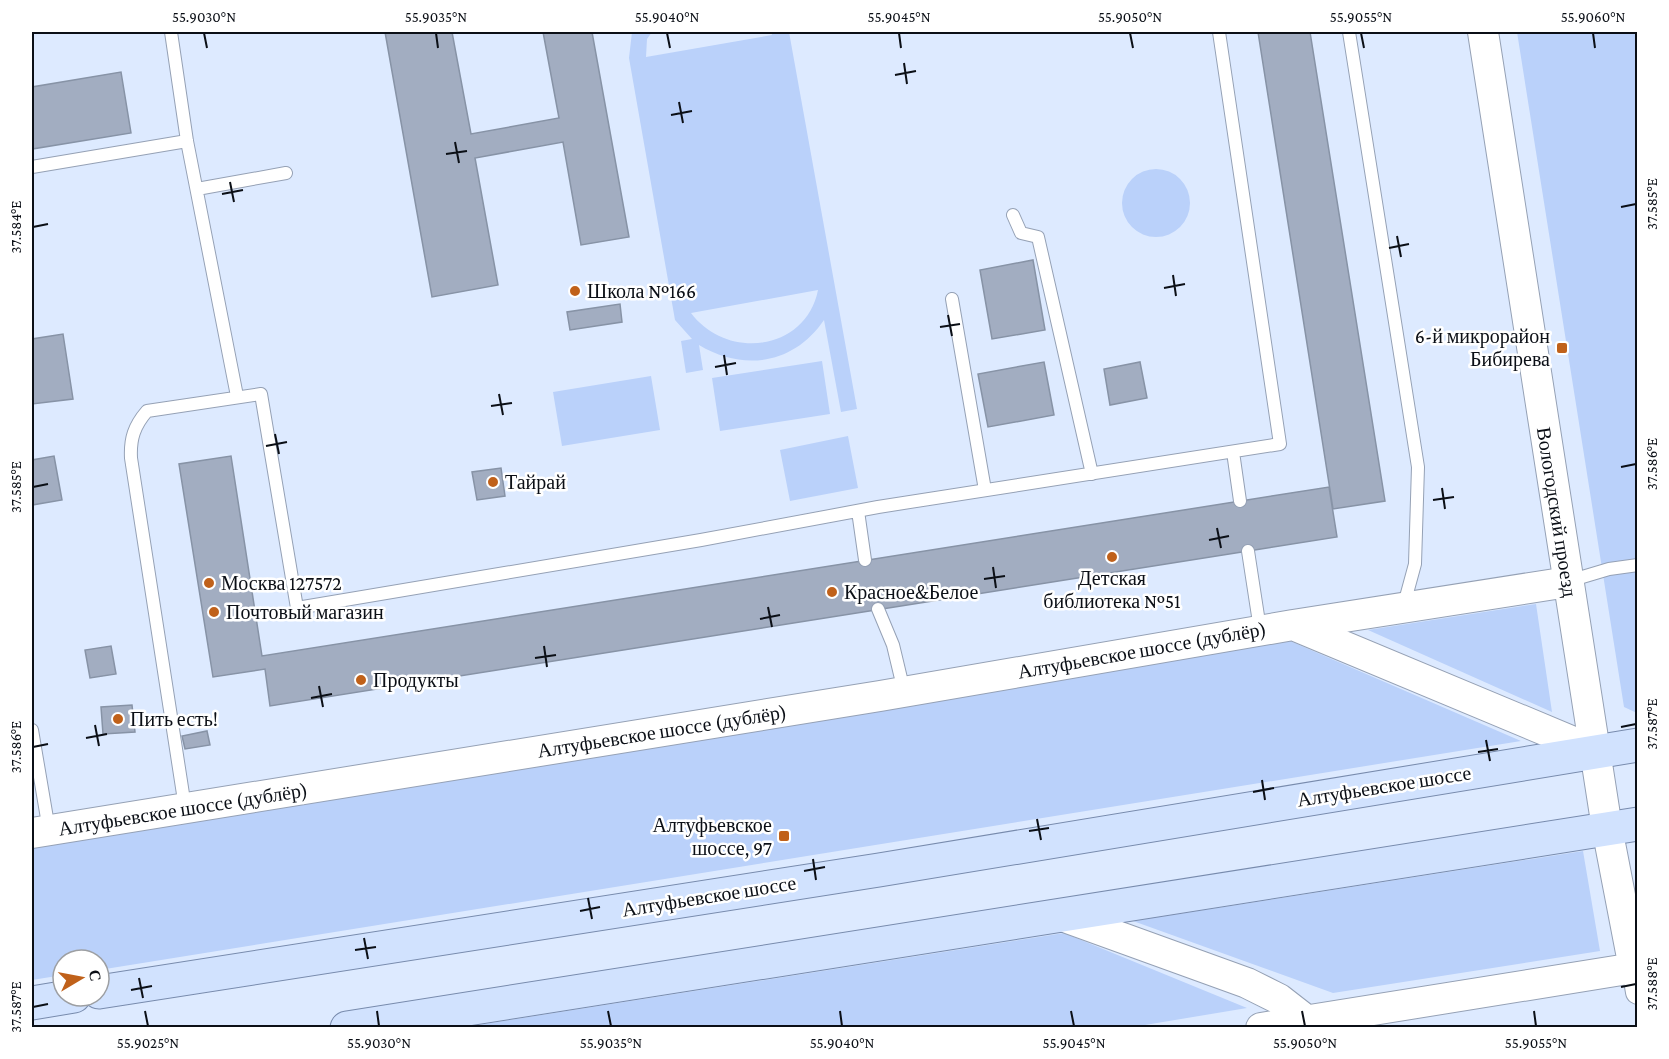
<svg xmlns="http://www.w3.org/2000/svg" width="1669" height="1059" font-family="'Crimson Pro',serif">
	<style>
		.green { fill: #bad1fa; fill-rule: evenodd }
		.building { fill: #a2adc1; stroke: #8793a6; stroke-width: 1.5 }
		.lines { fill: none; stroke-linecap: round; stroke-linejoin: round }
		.service-casing { stroke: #95a1b5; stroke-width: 14 }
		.minor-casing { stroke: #95a1b5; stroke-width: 26 }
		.tertiary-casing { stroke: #95a1b5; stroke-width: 32 }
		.primary-casing { stroke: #788bad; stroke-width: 35 }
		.service { stroke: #fff; stroke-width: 12 }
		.minor { stroke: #fff; stroke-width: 24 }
		.tertiary { stroke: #fff; stroke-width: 30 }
		.primary { stroke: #d1e2fe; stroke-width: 33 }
		.ticks { fill: none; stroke: #0b0f16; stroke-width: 2 }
		.poi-dot { fill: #c0611a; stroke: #fff; stroke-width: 2 }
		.labels { text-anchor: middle; stroke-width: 5; stroke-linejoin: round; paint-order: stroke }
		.poi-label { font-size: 20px; fill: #0b0f16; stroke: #fff; text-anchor: start }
		.street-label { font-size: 20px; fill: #0b0f16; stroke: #fff }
		.neatline { fill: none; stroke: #0b0f16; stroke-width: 2 }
		.ticks-label { font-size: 15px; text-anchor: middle; fill: #0b0f16 }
	</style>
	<rect width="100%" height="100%" fill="#ddeaff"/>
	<path class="green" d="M632,32H652L647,39L646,57L772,35L771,32H789L857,409L841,412L824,320C794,364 744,372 699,345L703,370L686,373L681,341L692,339L675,320L629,58ZM818,290C806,351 727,361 691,313Z
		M1517,32H1637V713L1624,707Z
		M1122 203a34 34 0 1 1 68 0a34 34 0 1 1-68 0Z
		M822,361L830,414L720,431L712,378Z
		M651,376L660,430L562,446L553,392Z
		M848,436L858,488L790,501L780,450Z
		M1536,604L1552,712L1368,630Z
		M1290,641L1521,741L99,970V960H63V975L32,980V843Z
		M1583,851L1600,951L1333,993L1133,921Z
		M1064,933L1247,1008L1127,1028L465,1027Z"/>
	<path class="building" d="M385,32H452L471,134L559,118L543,32H592L629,237L581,245L563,142L475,158L498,285L432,297Z
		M1258,32H1310L1385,501L1333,509Z
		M121,72L131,133L32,149V87Z
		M1033,260L1045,330L992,339L980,270Z
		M620,304L622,322L570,330L567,312Z
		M63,334L73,399L32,404V339Z
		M1044,362L1054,415L988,427L978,374Z
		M1140,362L1147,398L1110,405L1104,369Z
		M54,456L62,500L32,505V460Z
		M231,456L262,656L1329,487L1337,537L270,706L265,669L213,677L179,464Z
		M501,468L505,496L477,500L472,472Z
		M111,646L116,674L90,678L85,650Z
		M132,705L135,732L103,734L101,707Z
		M207,731L210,745L185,749L182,736Z"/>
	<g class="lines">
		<g class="service-casing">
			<path id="service" d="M171,32L187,141L237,396
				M1349,32L1418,467L1415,564L1403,608
				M32,167L187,141
				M197,189L286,173
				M1013,215L1021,233L1038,237L1092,474
				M952,299L985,490
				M1233,452L1240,501
				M858,511L865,560
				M1248,551L1260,629
				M1569,581L1609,569L1638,565
				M878,609L893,645L904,691
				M32,730L49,830
				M185,807L131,458C130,439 134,426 147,411L261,394L297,608L701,540L878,507L1280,444L1219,32"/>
		</g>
		<g class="minor-casing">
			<path id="minor" d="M1634,968L1638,992"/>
		</g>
		<g class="tertiary-casing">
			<path id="tertiary" d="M1293,625L1568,582
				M32,833L880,696L1293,625L1595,751
				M1059,915L1247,983L1279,999L1306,1020
				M1261,1028L1634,968L1607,828L1483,32"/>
		</g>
		<g class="primary-casing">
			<path id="primary" d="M99,992L879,870L1638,745
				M32,1003L74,996
				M347,1028L1638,824"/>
		</g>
		<use href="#service" class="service"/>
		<use href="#minor" class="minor"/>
		<use href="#tertiary" class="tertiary"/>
		<use href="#primary" class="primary"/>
	</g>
	<path class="ticks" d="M204,33L207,48M436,33L438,48M667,33L670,48M899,33L901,48M1130,33L1133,48M1361,33L1364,48M1593,33L1595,48M904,63L907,84M895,75L916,71M679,102L683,123M671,115L692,111M455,142L459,163M446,154L467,151M230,182L234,202M222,194L243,190M1621,207L1636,204M33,227L48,224M1397,236L1401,257M1389,248L1409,244M1173,275L1176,296M1164,288L1185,284M948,315L952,336M940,327L960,324M724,355L727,375M715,367L736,363M499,394L503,415M491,406L512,403M275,434L279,454M266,446L287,442M1621,467L1636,464M33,487L48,484M1442,488L1445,509M1433,500L1454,497M1217,528L1221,548M1209,540L1229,536M993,567L996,588M984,579L1005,576M768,607L772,627M760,619L780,615M544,646L547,667M535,658L556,655M319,686L323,707M311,698L332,694M95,725L99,746M1621,727L1636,724M86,738L107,734M1486,740L1490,761M33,747L48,744M1478,752L1498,749M1262,780L1265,800M1253,792L1274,788M1037,819L1041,840M1029,831L1049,828M813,859L816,880M804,871L825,867M588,898L592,919M580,911L600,907M364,938L368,959M355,950L376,947M139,978L143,998M1621,987L1636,984M131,990L152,986M33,1007L48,1004M145,1011L148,1026M377,1011L379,1026M608,1011L611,1026M840,1011L842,1026M1071,1011L1074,1026M1302,1011L1305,1026M1534,1011L1536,1026"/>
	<g class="poi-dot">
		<circle cx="575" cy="291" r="6"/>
		<rect x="1556" y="342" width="12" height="12" rx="3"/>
		<circle cx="493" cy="482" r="6"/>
		<circle cx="1112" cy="557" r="6"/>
		<circle cx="209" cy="583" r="6"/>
		<circle cx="832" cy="592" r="6"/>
		<circle cx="214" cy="612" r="6"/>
		<circle cx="361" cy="680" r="6"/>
		<circle cx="118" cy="719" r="6"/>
		<rect x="778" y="830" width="12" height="12" rx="3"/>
	</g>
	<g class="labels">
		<g class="poi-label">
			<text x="587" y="298">Школа №166</text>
			<text x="1550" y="343" text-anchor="end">6-й микрорайон<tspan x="1550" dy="23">Бибирева</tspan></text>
			<text x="505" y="489">Тайрай</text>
			<text x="1112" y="585" text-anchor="middle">Детская<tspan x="1112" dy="23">библиотека №51</tspan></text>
			<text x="221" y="590">Москва 127572</text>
			<text x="844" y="599">Красное&amp;Белое</text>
			<text x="226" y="619">Почтовый магазин</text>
			<text x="373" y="687">Продукты</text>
			<text x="130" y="726">Пить есть!</text>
			<text x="772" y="832" text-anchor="end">Алтуфьевское<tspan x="772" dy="23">шоссе, 97</tspan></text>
		</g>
		<g class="street-label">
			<text transform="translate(1557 512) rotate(81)" y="7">Вологодский проезд</text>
			<text transform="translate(1142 650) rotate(-10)" y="7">Алтуфьевское шоссе (дублёр)</text>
			<text transform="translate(662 731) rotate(-9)" y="7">Алтуфьевское шоссе (дублёр)</text>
			<text transform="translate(1384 786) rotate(-9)" y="7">Алтуфьевское шоссе</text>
			<text transform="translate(183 809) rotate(-9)" y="7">Алтуфьевское шоссе (дублёр)</text>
			<text transform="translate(709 896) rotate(-9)" y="7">Алтуфьевское шоссе</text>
		</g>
	</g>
	<rect width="1669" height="1059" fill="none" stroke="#ffffff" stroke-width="66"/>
	<g transform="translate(81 978) rotate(80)"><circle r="28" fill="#ffffff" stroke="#9d9fa2" stroke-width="1.5"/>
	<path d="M0-4.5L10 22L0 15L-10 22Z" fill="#c0611a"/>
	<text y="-9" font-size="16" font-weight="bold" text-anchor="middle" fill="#0b0f16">С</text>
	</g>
	<rect x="33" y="33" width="1603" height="993" class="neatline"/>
	<g class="ticks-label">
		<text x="204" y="22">55.9030°N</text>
		<text x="436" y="22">55.9035°N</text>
		<text x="667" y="22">55.9040°N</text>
		<text x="899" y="22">55.9045°N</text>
		<text x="1130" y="22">55.9050°N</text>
		<text x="1361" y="22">55.9055°N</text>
		<text x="1593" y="22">55.9060°N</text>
		<text transform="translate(1652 204) rotate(-90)" y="5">37.585°E</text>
		<text transform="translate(16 227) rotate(-90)" y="5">37.584°E</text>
		<text transform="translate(1652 464) rotate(-90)" y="5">37.586°E</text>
		<text transform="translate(16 487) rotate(-90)" y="5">37.585°E</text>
		<text transform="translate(1652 724) rotate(-90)" y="5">37.587°E</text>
		<text transform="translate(16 747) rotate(-90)" y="5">37.586°E</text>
		<text transform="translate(1652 984) rotate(-90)" y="5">37.588°E</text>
		<text transform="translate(16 1007) rotate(-90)" y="5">37.587°E</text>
		<text x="148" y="1048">55.9025°N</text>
		<text x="379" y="1048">55.9030°N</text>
		<text x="611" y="1048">55.9035°N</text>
		<text x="842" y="1048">55.9040°N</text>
		<text x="1074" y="1048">55.9045°N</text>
		<text x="1305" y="1048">55.9050°N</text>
		<text x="1536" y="1048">55.9055°N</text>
	</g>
</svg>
